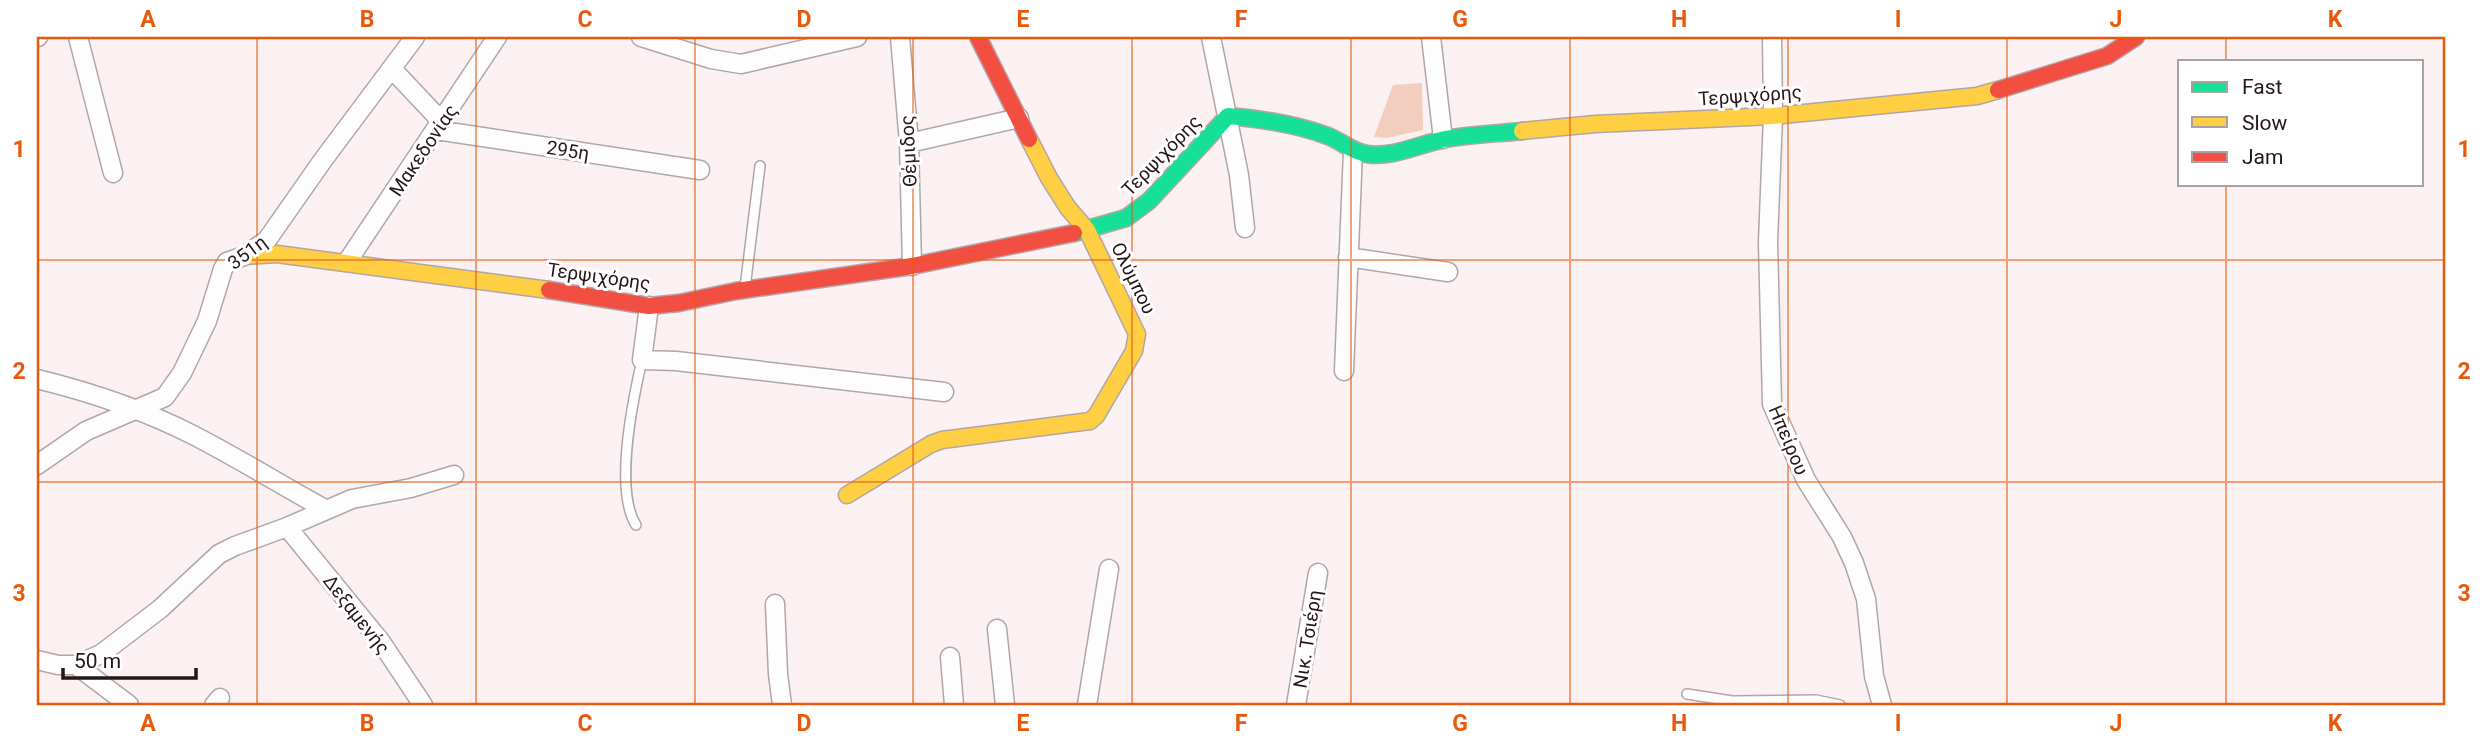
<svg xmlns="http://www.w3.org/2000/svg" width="2483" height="742" font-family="Roboto,sans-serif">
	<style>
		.green { fill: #f1cebd }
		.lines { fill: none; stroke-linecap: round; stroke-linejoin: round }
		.lane-casing { stroke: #b1a5a7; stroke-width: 12 }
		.street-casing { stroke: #b1a5a7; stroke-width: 21 }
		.fast-casing { stroke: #b1a5a7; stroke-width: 19 }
		.slow-casing { stroke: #b1a5a7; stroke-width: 19 }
		.jam-casing { stroke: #b1a5a7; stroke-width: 19 }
		.lane { stroke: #fefdfd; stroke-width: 9 }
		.street { stroke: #fefdfd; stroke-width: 18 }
		.fast { stroke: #16e098; stroke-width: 16 }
		.slow { stroke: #ffcf43; stroke-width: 16 }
		.jam { stroke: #f24e42; stroke-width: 16 }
		.grid { fill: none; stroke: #e8590c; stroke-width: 2; stroke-opacity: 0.55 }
		.labels { text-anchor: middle; stroke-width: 6; stroke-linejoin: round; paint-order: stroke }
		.street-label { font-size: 19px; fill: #251617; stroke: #fff }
		.neatline { fill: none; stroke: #e8590c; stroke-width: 2.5 }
		.grid-label { font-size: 23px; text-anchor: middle; font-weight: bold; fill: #e8590c }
	</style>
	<rect width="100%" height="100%" fill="#fbf0f2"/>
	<path class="green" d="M1422,83L1423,130L1387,138L1374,137L1393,85Z"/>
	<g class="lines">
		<g class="lane-casing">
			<path id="lane" d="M745,288L760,166
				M636,525C614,490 633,399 642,360
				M1687,694L1732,701L1816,700L1840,705"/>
		</g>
		<g class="street-casing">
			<path id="street" d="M37,37H38
				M78,37L113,173
				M641,37L711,59L741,64L857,37
				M900,37L909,143L912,266
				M1211,37L1239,175L1245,228
				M1431,37L1443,139
				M1772,37L1773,116L1768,242L1772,404L1806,480L1842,537L1854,563L1866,599L1874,676L1882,705
				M393,70L442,122
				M436,130L700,170
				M909,143L1019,118
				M1348,257L1448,272
				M347,262L497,37
				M649,306L642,360L676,361L944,392
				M1344,371L1353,151
				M37,379C90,392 144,410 193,435C238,458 281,485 325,509
				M37,465L86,431L165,397L182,373L207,321L223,269L227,262L244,256L267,240L323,160L415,37
				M287,527L381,642L423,705
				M775,604L778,674L782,705
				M997,629L1005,705
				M950,657L954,705
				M37,660L58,665H76L101,654L160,609L219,554L235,546L287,527L352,499L411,488L454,475
				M76,665L129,705
				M214,705L220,698
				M1087,705L1109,569
				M1296,705L1318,573"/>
		</g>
		<g class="fast-casing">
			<path id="fast" d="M1074,233L1126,218L1149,201L1228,116C1263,119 1295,124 1328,136C1343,142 1352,152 1367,154C1392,158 1417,145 1441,140C1467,134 1496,134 1522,131"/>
		</g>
		<g class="slow-casing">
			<path id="slow" d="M1522,131L1595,124L1773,116L1977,96L1998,90
				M244,256L277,254L549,290
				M847,495L931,444L942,440L1090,421L1096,416L1134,351L1137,334L1087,230L1068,208L1049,178L1029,139"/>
		</g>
		<g class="jam-casing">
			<path id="jam" d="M978,37L1029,139
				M1998,90L2107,56L2136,37
				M549,290L649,306L679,303L736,291L912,266L1074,233"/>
		</g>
		<use href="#lane" class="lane"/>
		<use href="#street" class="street"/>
		<use href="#fast" class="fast"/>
		<use href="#slow" class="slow"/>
		<use href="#jam" class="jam"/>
	</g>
	<path class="grid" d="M257,37V705M476,37V705M695,37V705M913,37V705M1132,37V705M1351,37V705M1570,37V705M1788,37V705M2007,37V705M2226,37V61M2226,184V705M37,260H2446M37,482H2446"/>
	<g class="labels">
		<g class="street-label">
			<text transform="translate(1750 95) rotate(-4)" y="7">Τερψιχόρης</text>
			<text transform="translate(423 150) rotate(-56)" y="7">Μακεδονίας</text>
			<text transform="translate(568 150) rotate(9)" y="7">295η</text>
			<text transform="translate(908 151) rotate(-93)" y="7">Θέμιδος</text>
			<text transform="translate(1161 155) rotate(-46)" y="7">Τερψιχόρης</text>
			<text transform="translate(247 252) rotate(-37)" y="7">351η</text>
			<text transform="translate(599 276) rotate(8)" y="7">Τερψιχόρης</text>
			<text transform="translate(1134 278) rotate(64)" y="7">Ολύμπου</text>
			<text transform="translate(1789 440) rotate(67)" y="7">Ηπείρου</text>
			<text transform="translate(357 614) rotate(52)" y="7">Δεξαμενής</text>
			<text transform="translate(1307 639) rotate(-81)" y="7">Νικ. Τσιέρη</text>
		</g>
	</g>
	<rect width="2483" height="742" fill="none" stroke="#ffffff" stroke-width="77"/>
	<rect x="2178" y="60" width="245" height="126" fill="#ffffff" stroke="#a8a2a2" stroke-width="2"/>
	<rect x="2192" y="82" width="35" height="10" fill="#16e098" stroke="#a8a2a2" stroke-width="2"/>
	<text x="2242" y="94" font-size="21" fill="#251617">Fast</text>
	<rect x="2192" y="117" width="35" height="10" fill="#ffcf43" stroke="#a8a2a2" stroke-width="2"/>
	<text x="2242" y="130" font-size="21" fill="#251617">Slow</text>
	<rect x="2192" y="152" width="35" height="10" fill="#f24e42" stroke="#a8a2a2" stroke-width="2"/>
	<text x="2242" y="164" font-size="21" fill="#251617">Jam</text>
	<path d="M63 668v10h133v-10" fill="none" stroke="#251617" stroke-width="3.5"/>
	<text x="74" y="668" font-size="21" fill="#251617" stroke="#ffffff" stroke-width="5" paint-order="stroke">50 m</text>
	<rect x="38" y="38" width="2406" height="666" class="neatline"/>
	<g class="grid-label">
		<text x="148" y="27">A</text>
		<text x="367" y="27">B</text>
		<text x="585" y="27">C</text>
		<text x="804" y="27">D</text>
		<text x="1023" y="27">E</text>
		<text x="1241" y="27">F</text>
		<text x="1460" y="27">G</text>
		<text x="1679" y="27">H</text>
		<text x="1898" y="27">I</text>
		<text x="2116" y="27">J</text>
		<text x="2335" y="27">K</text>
		<text x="19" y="157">1</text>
		<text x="2464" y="157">1</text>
		<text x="19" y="379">2</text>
		<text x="2464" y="379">2</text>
		<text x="19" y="601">3</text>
		<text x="2464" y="601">3</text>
		<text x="148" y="731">A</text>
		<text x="367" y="731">B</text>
		<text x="585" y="731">C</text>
		<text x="804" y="731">D</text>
		<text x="1023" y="731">E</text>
		<text x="1241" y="731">F</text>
		<text x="1460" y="731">G</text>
		<text x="1679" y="731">H</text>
		<text x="1898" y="731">I</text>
		<text x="2116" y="731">J</text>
		<text x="2335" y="731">K</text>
	</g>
</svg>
